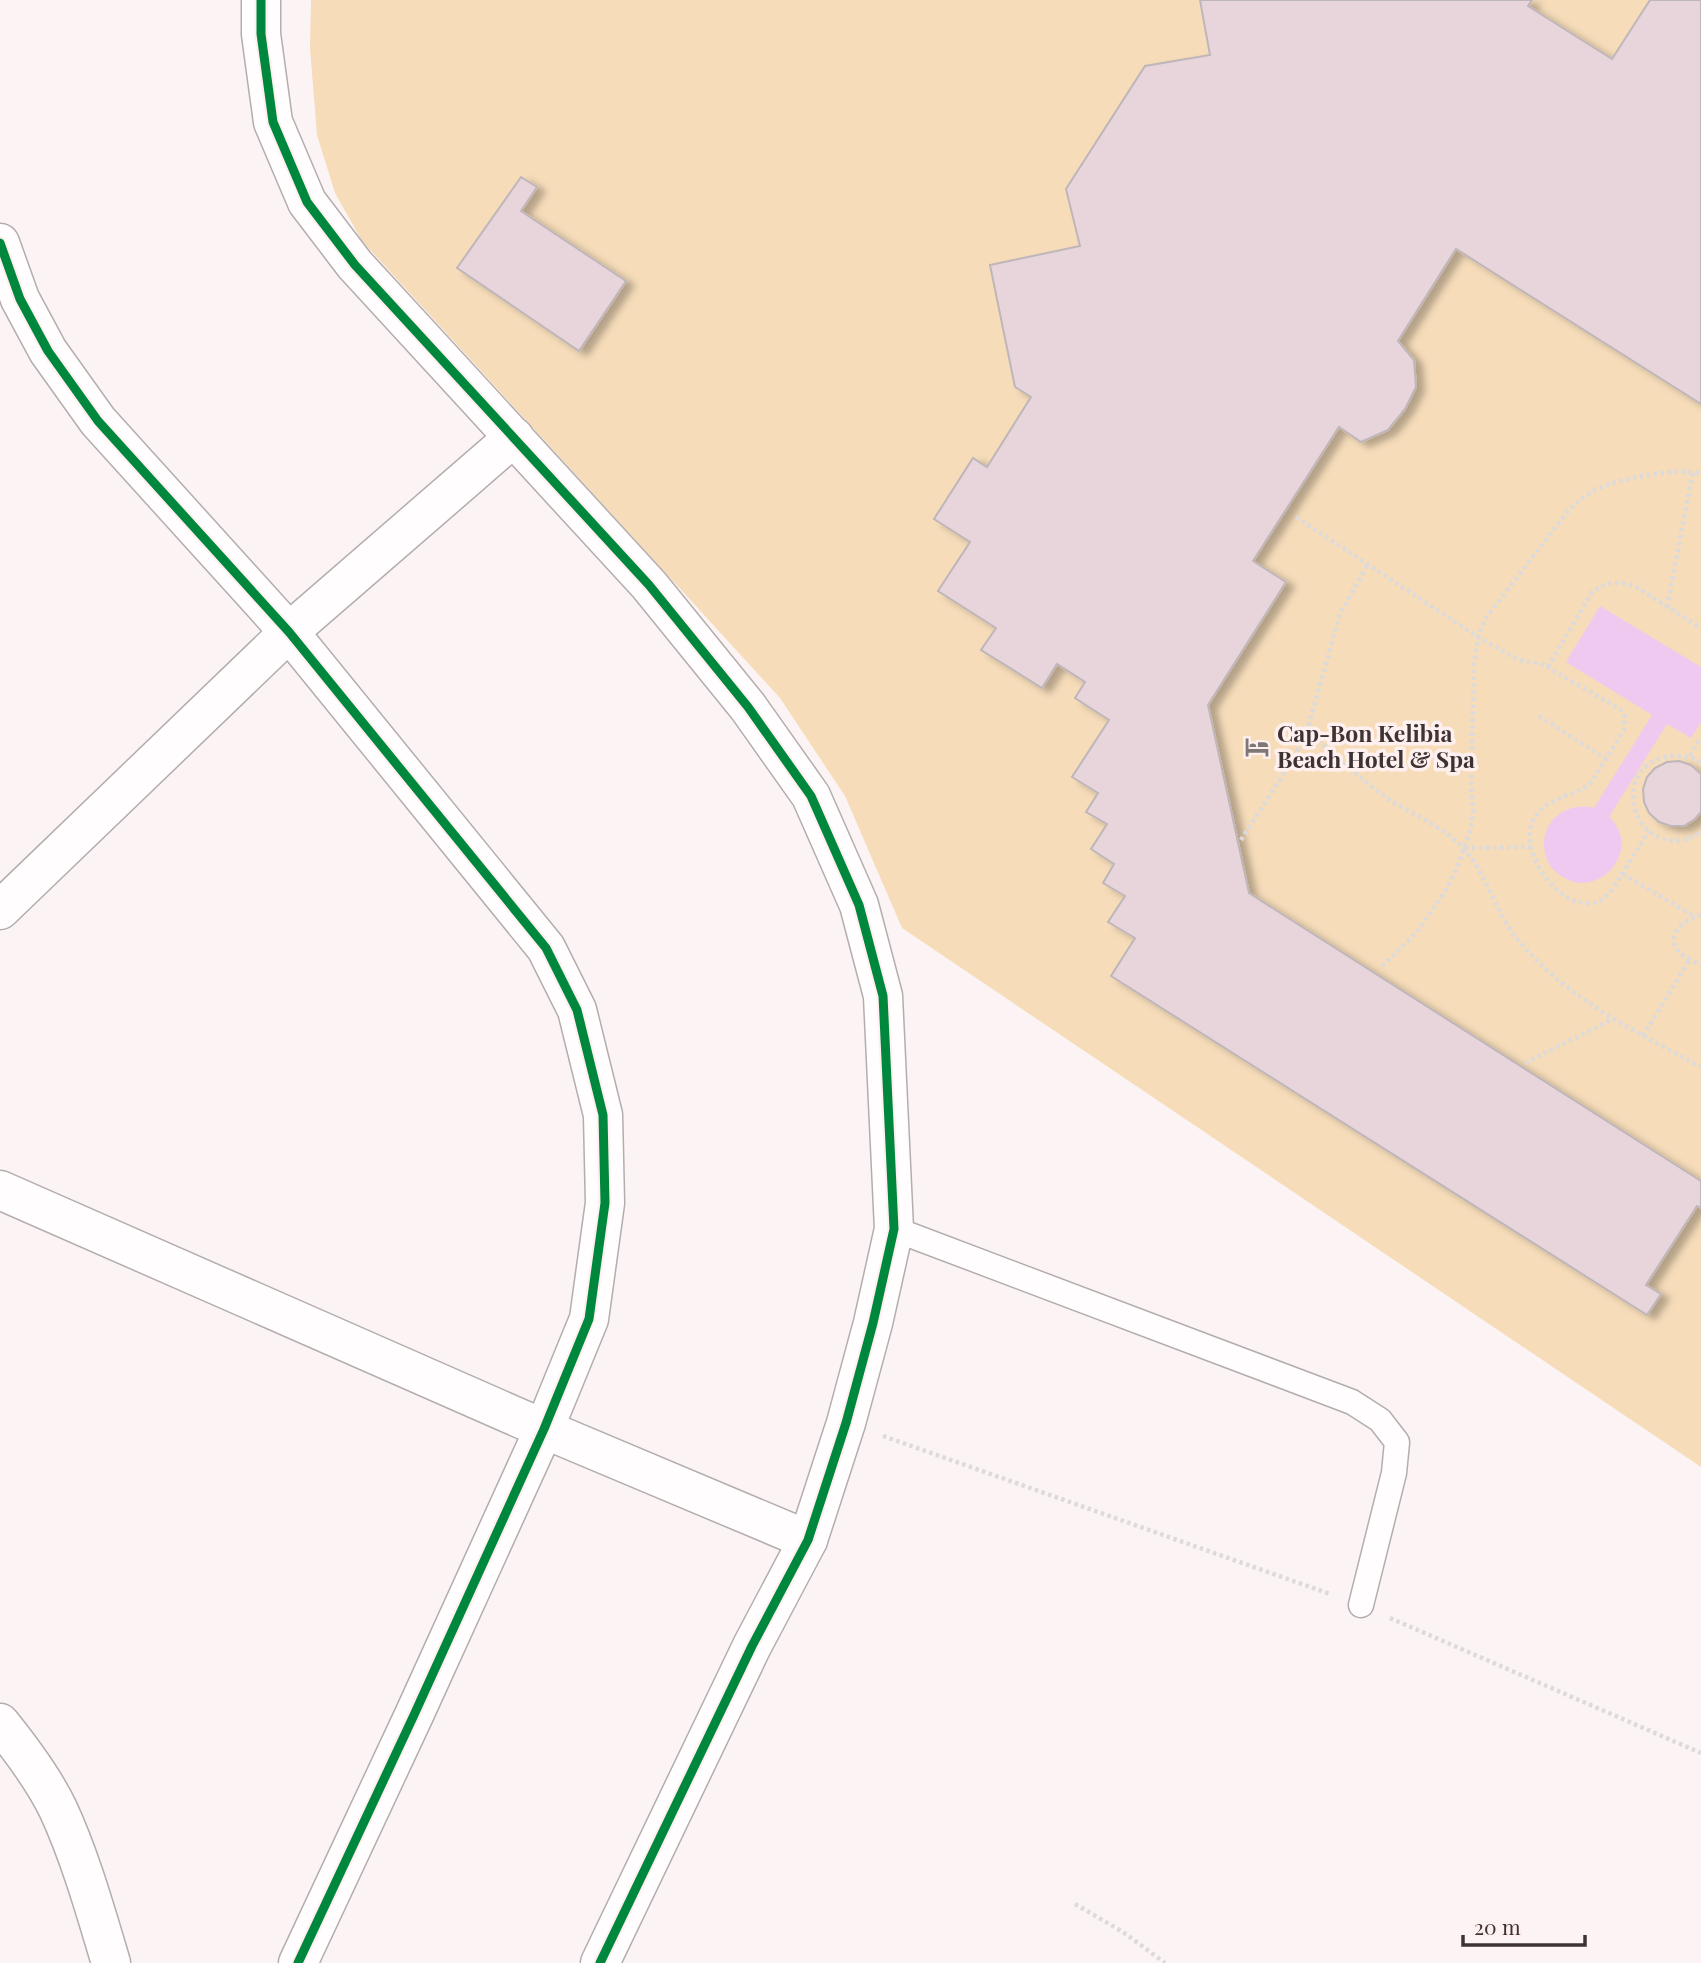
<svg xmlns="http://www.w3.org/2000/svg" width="1701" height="1963" font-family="'Playfair Display',serif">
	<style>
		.green { fill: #f6dcb9 }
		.water { fill: #efc9f0 }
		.building { fill: #e7d5db; stroke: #beb6b8; stroke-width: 2; filter: url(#shadow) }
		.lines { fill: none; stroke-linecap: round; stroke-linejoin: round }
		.service-casing { stroke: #b4adad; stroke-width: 27 }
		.minor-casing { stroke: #b4adad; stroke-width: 41 }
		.tertiary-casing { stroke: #b4adad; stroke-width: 41 }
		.path { stroke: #dddada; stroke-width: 4.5; stroke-dasharray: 3.5 3.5; stroke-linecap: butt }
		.service { stroke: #fffdfd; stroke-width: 24 }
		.minor { stroke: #fffdfd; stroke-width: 38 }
		.tertiary { stroke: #fffdfd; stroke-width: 38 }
		.cycleway-casing { stroke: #fff0f0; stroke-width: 13 }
		.cycleway { stroke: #00873e; stroke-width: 9 }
		.labels { text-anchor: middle; stroke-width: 7; stroke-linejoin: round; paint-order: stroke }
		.poi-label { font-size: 23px; font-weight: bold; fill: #3c3332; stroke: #fff0f0; text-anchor: start }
	</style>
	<defs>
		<filter id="shadow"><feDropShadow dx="8" dy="4.5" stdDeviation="3.5" flood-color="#0004"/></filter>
	</defs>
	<rect width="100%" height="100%" fill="#fcf4f4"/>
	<path class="green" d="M311,0H1701V1467L902,928L845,796L780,698L362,241L335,193L317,135L310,48Z"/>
	<path class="water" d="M1600,606L1701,667V722L1691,738L1667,724L1609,817C1646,850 1593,908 1555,871C1547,864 1544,853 1544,842C1546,816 1571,802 1594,808L1652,715L1566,662Z"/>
	<path class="building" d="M1200,0H1532L1528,6L1612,59L1650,0H1701V404L1456,249L1398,341L1414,360L1416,387L1405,409L1388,430L1361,442L1339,427L1253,561L1286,582L1208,705L1249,893L1701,1181V1208L1697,1206L1646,1285L1661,1294L1647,1315L1111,976L1135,938L1108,922L1125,896L1103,883L1114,864L1091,849L1107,824L1086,812L1098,793L1072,777L1109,720L1075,698L1085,682L1057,664L1042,688L981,650L996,628L938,591L970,542L934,519L973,458L987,467L1031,397L1015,387L990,265L1080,246L1066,189L1145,66L1210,55Z
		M521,177L537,187L521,211L626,281L579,351L457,268Z
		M1679,761L1691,765L1701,774V812L1695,819L1684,826H1671L1659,822L1649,813L1644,802L1643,789L1647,777L1655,768L1667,762Z"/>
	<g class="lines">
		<g class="service-casing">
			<path id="service" d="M894,1229L1352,1402L1380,1420L1397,1442L1394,1473L1361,1605"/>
		</g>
		<g class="minor-casing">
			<path id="minor" d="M0,243L20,299L48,351L98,421L289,632L546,948L577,1010L603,1115L605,1203L589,1319L544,1429L414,1715L298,1963
				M0,910L289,632L514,437
				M0,1190L544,1429L808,1540
				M0,1723C21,1749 43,1778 58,1809C80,1856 96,1913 111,1963"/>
		</g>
		<g class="tertiary-casing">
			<path id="tertiary" d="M261,0V34L273,122L307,202L355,265L649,585L748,707L811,796L859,905L883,996L894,1229L873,1323L846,1423L808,1540L752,1646L600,1963"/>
		</g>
		<path class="path" d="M1296,517L1478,637L1518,660L1542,664L1621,710L1625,716L1624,730L1592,781C1574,800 1544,794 1532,823C1520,853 1558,908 1592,903C1599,902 1604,898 1610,893L1649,831
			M1667,607L1693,471
			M1548,667L1592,592C1607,582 1619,580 1636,587L1701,628
			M1539,716L1606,759
			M1307,731C1332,752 1357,777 1384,796C1409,814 1443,825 1464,849C1486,873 1494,909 1515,936C1563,997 1634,1031 1701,1067
			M1690,756L1701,737
			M1701,762C1672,747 1632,760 1633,798C1633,820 1652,840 1675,841C1685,841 1693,837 1701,832
			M1241,840L1293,759L1307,731L1340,614L1368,564
			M1465,848L1530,847
			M1623,874L1695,917
			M1701,915C1684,919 1663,936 1680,953C1686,958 1695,962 1701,965
			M1382,966L1417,932L1444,893L1456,870L1471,829L1473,811L1471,781L1474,664L1478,637L1485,619L1568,511C1578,502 1587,493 1599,488C1620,479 1680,466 1701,474
			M1643,1036L1690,959
			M1525,1063L1613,1019
			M883,1436L1330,1594
			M1390,1618L1701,1753
			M1075,1904L1123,1932L1165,1963"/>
		<use href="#service" class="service"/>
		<use href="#minor" class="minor"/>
		<use href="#tertiary" class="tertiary"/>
		<g class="cycleway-casing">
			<path id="cycleway" d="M261,0V34L273,122L307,202L355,265L649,585L748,707L811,796L859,905L883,996L894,1229L873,1323L846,1423L808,1540L752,1646L600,1963
				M0,243L20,299L48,351L98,421L289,632L546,948L577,1010L603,1115L605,1203L589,1319L544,1429L414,1715L298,1963"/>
		</g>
		<use href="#cycleway" class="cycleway"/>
	</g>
	<defs>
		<g id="hotel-bare" transform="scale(1.89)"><path d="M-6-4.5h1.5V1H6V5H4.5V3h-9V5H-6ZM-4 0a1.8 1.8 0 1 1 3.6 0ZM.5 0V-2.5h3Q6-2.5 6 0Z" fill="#7f7776" stroke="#fff0f0" stroke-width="2.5" paint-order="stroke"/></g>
	</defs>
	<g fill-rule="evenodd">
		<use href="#hotel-bare" x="1257" y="747"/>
	</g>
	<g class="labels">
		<g class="poi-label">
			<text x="1277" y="742">Cap-Bon Kelibia<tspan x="1277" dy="26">Beach Hotel &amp; Spa</tspan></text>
		</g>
	</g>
	<path d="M1463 1935v10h122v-10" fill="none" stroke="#3c3332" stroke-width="3.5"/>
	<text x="1474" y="1935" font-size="21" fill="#3c3332" stroke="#fff0f0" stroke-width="5" paint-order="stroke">20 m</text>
</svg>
